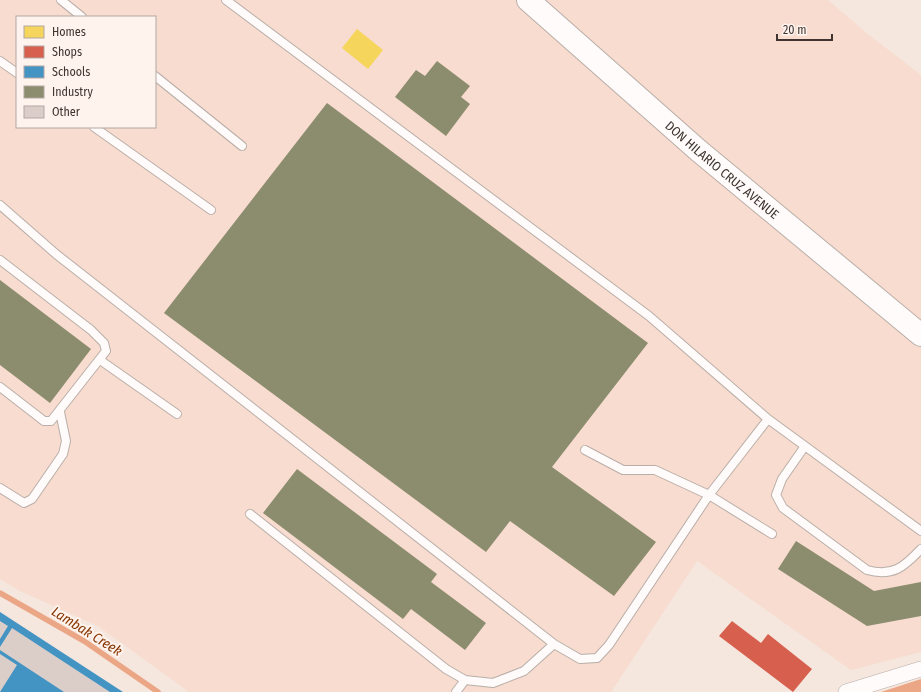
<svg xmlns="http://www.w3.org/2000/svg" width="921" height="692" font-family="'Fira Sans Condensed',sans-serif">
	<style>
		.built { fill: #f7dccf; fill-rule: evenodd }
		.water { fill: #eba685 }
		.homes { fill: #f6d55c }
		.shops { fill: #d6604d }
		.schools { fill: #4393c3 }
		.industry { fill: #8c8c6e }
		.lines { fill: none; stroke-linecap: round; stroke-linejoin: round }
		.stream { stroke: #eba685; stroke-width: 5.5 }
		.building { fill: #dbcec9 }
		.lane-casing { stroke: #baaea8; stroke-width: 10 }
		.street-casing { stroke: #baaea8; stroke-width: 16 }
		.secondary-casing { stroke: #baaea8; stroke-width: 24 }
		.lane { stroke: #fefbfa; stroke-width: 8 }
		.street { stroke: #fefbfa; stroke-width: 15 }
		.secondary { stroke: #fefbfa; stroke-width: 22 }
		.labels { text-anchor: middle; stroke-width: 4; stroke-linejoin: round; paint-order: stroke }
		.street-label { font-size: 13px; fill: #3f342f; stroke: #fff3ee }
		.water-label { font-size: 14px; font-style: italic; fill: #883600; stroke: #fff3ee }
	</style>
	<rect width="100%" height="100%" fill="#f5e6de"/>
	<path class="built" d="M0,0H828L869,35L921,75V652L851,670L697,561L611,692H189L98,626L20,591L0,579ZM17,17H155V127H17Z"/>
	<path class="water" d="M921,679V692H881Z"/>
	<path class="homes" d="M357,29L383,50L368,69L342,48Z"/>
	<path class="shops" d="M732,621L761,643L768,634L812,669L793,692L719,636Z"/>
	<path class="schools" d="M0,612L123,692H0Z"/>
	<path class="industry" d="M437,61L470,86L461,97L470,104L446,136L395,97L416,70L425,76Z
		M327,103L648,343L552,467L656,542L614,596L510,521L486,552L164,313Z
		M0,280L91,349L50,403L0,365Z
		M297,469L437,574L431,582L486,623L465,650L411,609L403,619L263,513Z
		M796,541L874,591L921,582V616L867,626L778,569Z"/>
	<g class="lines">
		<path class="stream" d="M0,593L84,641L158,692"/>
	</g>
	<path class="building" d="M0,621L8,626L0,639Z
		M12,628L110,692H64L0,650V647Z
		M0,654L17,665L0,692Z"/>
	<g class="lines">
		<g class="lane-casing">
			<path id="lane" d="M61,0L82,17
				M226,0L649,316L768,419L921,531
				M0,61L17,73
				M155,76L242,146
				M94,127L211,210
				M0,205L56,254L554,644L580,659L597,658L609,645L709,495L768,419
				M0,260L91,330L104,343L106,351L51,421H44L0,387
				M100,360L177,414
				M805,446L782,479L776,495L783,508L867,570C893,577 904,567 921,549
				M585,450L623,470H655L709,495L772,534
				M0,488L24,503L32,499L63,454L66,441L60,412
				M250,514L446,669L465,680L493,683L524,671L554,644
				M456,692L465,680"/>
		</g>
		<g class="street-casing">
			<path id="street" d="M846,692L921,669"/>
		</g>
		<g class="secondary-casing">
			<g id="secondary">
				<path id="s1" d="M528,0L699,151L921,335"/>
			</g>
		</g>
		<use href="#lane" class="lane"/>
		<use href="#street" class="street"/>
		<use href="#secondary" class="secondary"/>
	</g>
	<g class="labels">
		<g class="street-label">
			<text dy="5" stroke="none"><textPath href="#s1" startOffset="258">DON HILARIO CRUZ AVENUE</textPath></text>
		</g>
		<g class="water-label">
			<text transform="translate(87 631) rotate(32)" y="5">Lambak Creek</text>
		</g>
	</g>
	<rect x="16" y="16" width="140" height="112" fill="#fff3ee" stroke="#b2a7a2"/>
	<rect x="24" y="26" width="20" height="12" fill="#f6d55c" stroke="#b2a7a2"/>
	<text x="52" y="36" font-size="12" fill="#3f342f">Homes</text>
	<rect x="24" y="46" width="20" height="12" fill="#d6604d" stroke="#b2a7a2"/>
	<text x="52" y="56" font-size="12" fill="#3f342f">Shops</text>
	<rect x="24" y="66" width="20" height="12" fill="#4393c3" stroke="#b2a7a2"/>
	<text x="52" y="76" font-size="12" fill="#3f342f">Schools</text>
	<rect x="24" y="86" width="20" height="12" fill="#8c8c6e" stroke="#b2a7a2"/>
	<text x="52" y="96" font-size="12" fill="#3f342f">Industry</text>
	<rect x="24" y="106" width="20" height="12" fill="#dbcec9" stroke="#b2a7a2"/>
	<text x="52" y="116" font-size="12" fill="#3f342f">Other</text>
	<path d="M777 34v6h55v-6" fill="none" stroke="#3f342f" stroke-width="2"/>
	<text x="783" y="34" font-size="12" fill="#3f342f" stroke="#fff3ee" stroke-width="3" paint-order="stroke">20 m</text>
</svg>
